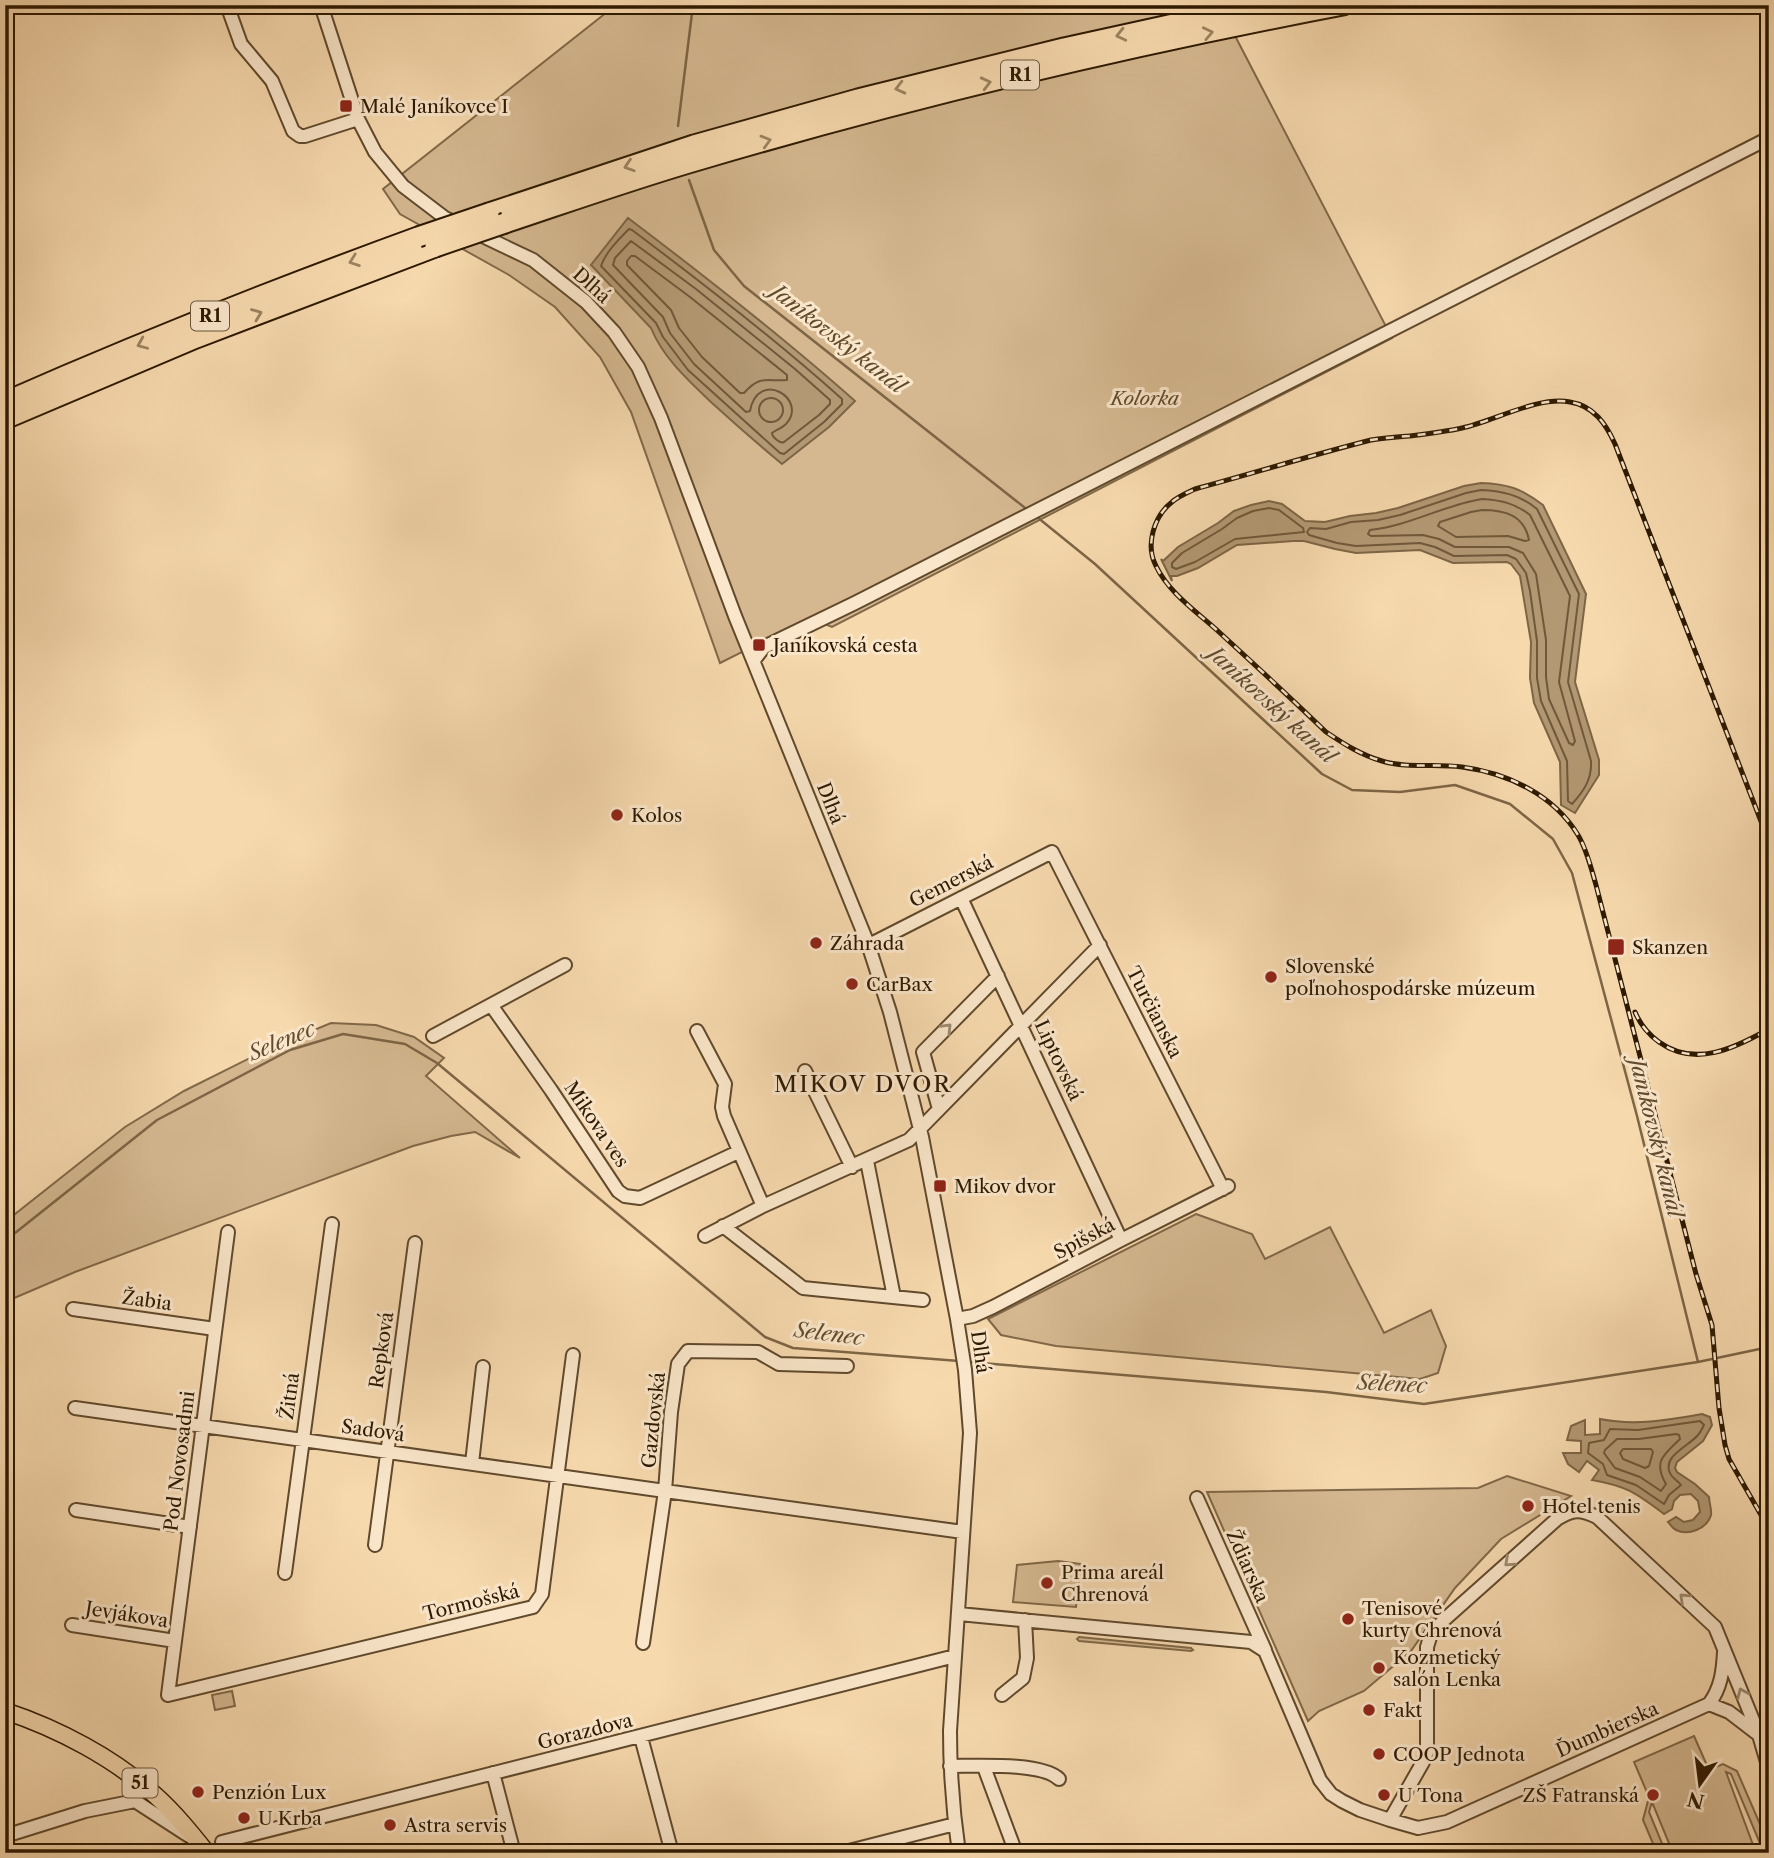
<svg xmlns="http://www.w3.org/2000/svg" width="1774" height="1858" font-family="'Libre Caslon Text',serif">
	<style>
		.green { fill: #d5b890; stroke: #816848; stroke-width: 2 }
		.water { fill: #b29873; stroke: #7d6545; stroke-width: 2 }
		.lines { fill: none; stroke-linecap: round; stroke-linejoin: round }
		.shore { stroke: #70583a; stroke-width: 2 }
		.stream { stroke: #7d6545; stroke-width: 2.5 }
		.minor-casing { stroke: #60492c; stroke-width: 16 }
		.major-casing { stroke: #2d1900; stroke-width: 19 }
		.highway-casing { stroke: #2d1900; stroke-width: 23 }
		.minor { stroke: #fae6ca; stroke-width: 12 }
		.major { stroke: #f7d9ae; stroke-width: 16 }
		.highway { stroke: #f7d9ae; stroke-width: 19 }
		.rail-casing { stroke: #2d1900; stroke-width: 5 }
		.rail { stroke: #fae6ca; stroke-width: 2.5; stroke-dasharray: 8; stroke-linecap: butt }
		.highway-bridge-casing { stroke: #2d1900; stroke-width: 23; stroke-linecap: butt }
		.highway-bridge { stroke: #f7d9ae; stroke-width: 19 }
		.oneway { stroke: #9c8360 }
		.oneway2 { stroke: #9e8a6f }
		.poi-dot { fill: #8f2418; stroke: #fae6ca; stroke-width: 2.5 }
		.labels { text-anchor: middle; stroke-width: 6; stroke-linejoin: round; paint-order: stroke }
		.shield { fill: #fae6ca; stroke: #6a563d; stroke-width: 2 }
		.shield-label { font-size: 18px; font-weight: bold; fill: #2d1900 }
		.poi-label { font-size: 19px; fill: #2d1900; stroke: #fae6ca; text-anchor: start }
		.street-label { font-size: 19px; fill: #2d1900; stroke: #fae6ca }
		.park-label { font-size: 19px; font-style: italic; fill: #5f492b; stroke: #fae6ca }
		.water-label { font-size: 21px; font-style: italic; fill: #624c2e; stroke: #fae6ca }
		.quarter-label { font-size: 23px; letter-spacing: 2px; fill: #2d1900; stroke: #fae6ca }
	</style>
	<rect width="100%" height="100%" fill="#f7d9ae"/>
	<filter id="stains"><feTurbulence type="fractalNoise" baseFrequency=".00286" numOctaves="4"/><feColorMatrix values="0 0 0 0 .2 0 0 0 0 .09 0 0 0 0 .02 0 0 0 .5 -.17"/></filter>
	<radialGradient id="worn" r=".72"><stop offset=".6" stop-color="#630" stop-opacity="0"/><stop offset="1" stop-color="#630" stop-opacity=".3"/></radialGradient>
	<path class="green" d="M616,5H1219L1392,338L832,627L810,618L720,663L631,412L600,357L555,307L509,275L400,214L383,189Z
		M331,1023L376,1025L414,1037L444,1058L426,1076L520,1158L475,1132L451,1136L413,1146L75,1272L5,1302V1222L125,1127L184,1091L266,1050Z
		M1196,1214L1252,1234L1265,1259L1330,1227L1384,1333L1431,1310L1446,1346L1438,1373L1420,1379L1056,1346L1001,1335L988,1319Z
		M1507,1476L1571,1496L1501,1539L1455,1588L1411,1651L1364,1691L1319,1711L1308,1721L1207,1492L1478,1488Z
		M1058,1561L1081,1564L1076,1607L1013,1602L1017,1565Z
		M1079,1637L1191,1648L1193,1650L1191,1651L1079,1641L1077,1639Z
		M232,1691L235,1706L215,1710L212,1695Z
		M1694,1736L1709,1770L1723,1764L1737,1771L1769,1845V1853H1764L1731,1774L1726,1772L1756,1853H1673L1652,1802L1649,1812L1666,1853H1657L1643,1820L1649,1797L1634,1762Z"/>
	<path class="water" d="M628,218C706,277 782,336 855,401L829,427L782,464C758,444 735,424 712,403C689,381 663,358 651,328L591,265Z
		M1481,483C1507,484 1521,488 1543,505L1586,594L1575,682L1599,760V775L1575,813L1561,805L1560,762L1534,703L1530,678L1531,642L1520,576L1511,564L1507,562L1453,563L1420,550L1356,553L1335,549L1304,541H1293L1237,545L1198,568L1177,576H1171L1172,581L1161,559L1163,561L1178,547L1218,523L1234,511L1251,505L1269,501L1282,504L1305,521L1325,522L1350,516L1376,513L1398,508L1464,486Z
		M1702,1414L1710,1417L1712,1425L1703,1441L1677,1462L1675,1468L1677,1472L1695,1484L1709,1497C1709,1502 1712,1510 1711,1515C1707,1529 1688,1536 1676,1530C1672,1528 1671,1525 1668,1522L1676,1517L1684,1522L1693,1520L1700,1512L1698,1501L1691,1494L1680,1495L1674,1501L1672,1509L1664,1514C1636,1493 1627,1486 1592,1480L1599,1470L1587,1461L1579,1472L1568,1464L1563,1453H1581V1441L1567,1440L1571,1426L1585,1420V1435L1600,1434V1419C1635,1426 1668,1420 1702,1414Z"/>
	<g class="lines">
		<path class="shore" d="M629,229L632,230C704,284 775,339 842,399V404L824,422L784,454L780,453L688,370L663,337L656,323L601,266C605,253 619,239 629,229Z
			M631,241L696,289L795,369L830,400V404L819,415L784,442C780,444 772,437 772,433C776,430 782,428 786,424C809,399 758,368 750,411L746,412L694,364L670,333L663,317L613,265L615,258Z
			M631,256H635L690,297L787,375V380C767,382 761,374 744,393H740L702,357L679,328L671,310L627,265V261Z
			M759 410a12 12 0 1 1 24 0a12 12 0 1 1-24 0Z
			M1481,490C1503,491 1520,495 1537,509L1579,594L1568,682L1591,761C1592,779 1584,791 1572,804L1568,801L1567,761L1541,701L1537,678V641L1530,591L1526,573L1516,559L1507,555L1454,556L1435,547L1420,543L1356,546L1337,543L1309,535L1307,532L1310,528L1326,529L1351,522L1378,520L1400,515L1466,493Z
			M1482,499C1500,500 1515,503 1530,515L1570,596L1559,682L1575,741L1573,745L1569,743L1549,699L1546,677V640L1536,574L1523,553L1509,547H1455L1439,539L1423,535L1371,536L1368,534L1370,530C1409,526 1444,505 1482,499Z
			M1269,508L1279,510L1303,528L1304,532L1235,539L1195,562L1176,569L1172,567V563L1182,553L1222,529L1237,518L1253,511Z
			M1482,510C1505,510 1524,515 1529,540L1525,541L1508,536L1456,537L1438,526L1440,522L1471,512Z
			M1700,1421L1704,1425C1703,1427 1699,1434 1698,1435C1689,1446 1662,1456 1670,1473C1672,1478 1678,1481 1681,1485L1669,1495L1664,1504L1636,1485L1607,1475L1603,1464L1588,1453L1589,1443L1604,1440L1610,1429L1638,1430Z
			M1676,1434L1679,1435L1680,1439C1663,1455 1653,1462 1666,1484L1661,1491L1640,1477L1615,1468L1604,1453L1605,1450L1617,1439H1639Z
			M1623,1449H1651L1653,1452L1649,1466L1645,1468L1623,1459L1620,1453Z"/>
		<path class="stream" d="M678,126L693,5
			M689,180L714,250L744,286L1029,511
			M1037,517L1095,564L1322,774L1352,790L1400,792L1455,785L1510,804L1553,839L1572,873L1637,1116L1698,1362
			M5,1241L157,1120L290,1050L343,1034L405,1044L437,1063L765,1337L793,1348L959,1361
			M969,1362L1326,1392L1424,1404L1698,1362L1769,1347"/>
		<g class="minor-casing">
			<path id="minor" d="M227,5L241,44L272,81L293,131L300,136H305L358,119
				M321,5L358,119L375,152L403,186L445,218L533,260L586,302L614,332L638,367L661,418L735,616L868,944L890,1012L922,1137L957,1319L965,1370L970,1433L950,1731C950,1772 953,1812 959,1853
				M754,660L764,647L855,603L1769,138
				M961,898L1121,1240
				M868,944L875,942L1052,852L1223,1189
				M491,1005L551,1090L618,1191L625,1196L640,1198L738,1152
				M697,1031L725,1084L722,1107L724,1116L763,1206
				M433,1036L565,965
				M805,1071L852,1167
				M939,1109L923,1052L998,976
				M867,1161L894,1297
				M723,1226L803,1288L923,1300
				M228,1232L168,1695L533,1607L542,1594L573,1355
				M705,1236L763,1206L909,1140L1100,945
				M73,1309L215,1329
				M957,1319L973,1316L993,1307L1121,1240L1228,1186
				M75,1408L665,1491L671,1412L678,1364L688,1351L758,1352L779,1364L847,1366
				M472,1463L483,1367
				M1197,1498L1265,1650
				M76,1510L190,1527
				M375,1545L415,1243
				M285,1573L332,1224
				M959,1614L1251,1642L1265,1651L1320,1780L1331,1794L1342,1801L1360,1810L1390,1820L1418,1828L1447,1822L1709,1704C1721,1688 1723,1671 1724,1652
				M72,1625L175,1641
				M643,1643L665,1491L963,1532
				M1002,1695L1023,1678L1027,1658L1025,1620
				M1709,1704L1729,1712L1759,1735L1769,1769
				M641,1737L672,1853
				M950,1766C975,1766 1042,1762 1059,1779
				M984,1767L1016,1853
				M493,1773L514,1853
				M1390,1820L1423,1762L1427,1752V1647L1431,1634L1445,1619L1557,1519C1573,1509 1580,1509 1597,1517L1715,1627L1759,1735
				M5,1836L85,1811L135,1801L189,1836
				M231,1853L222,1842L955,1656
				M841,1853L955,1824"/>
		</g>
		<g class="major-casing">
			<path id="major" d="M5,1711C59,1729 114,1758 156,1796C175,1813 191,1833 207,1853"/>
		</g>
		<g class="highway-casing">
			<path id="highway" d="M489,213L694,145L858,99L1064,48L1260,5
				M505,223C571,201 636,178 702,159C913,97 1127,46 1343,5
				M5,402C141,342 278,288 418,237
				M5,419L196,338L435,247"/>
		</g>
		<use href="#minor" class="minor"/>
		<use href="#major" class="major"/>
		<use href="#highway" class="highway"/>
		<g class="rail-casing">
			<path id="rail" d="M1769,842L1615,444C1606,424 1594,406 1570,402C1538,396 1494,421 1462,428C1444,432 1426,434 1409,436C1396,437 1383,438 1371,440C1312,455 1254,473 1195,489C1187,493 1179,496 1172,502C1154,516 1145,545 1156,566C1169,593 1197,612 1219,632C1255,665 1291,698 1326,732C1344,744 1361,755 1382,761C1408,769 1435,763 1462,767C1507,773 1553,794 1578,835C1587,850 1591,868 1596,885L1696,1274L1712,1325L1719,1408L1725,1445L1729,1459L1769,1529
				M1635,1012C1640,1024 1648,1034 1659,1042C1695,1068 1735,1048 1769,1029"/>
		</g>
		<use href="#rail" class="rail"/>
		<g class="highway-bridge-casing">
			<path id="highway-bridge" d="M418,237L489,213
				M435,247L505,223"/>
		</g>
		<use href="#highway-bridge" class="highway-bridge"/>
	</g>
	<defs><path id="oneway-chevron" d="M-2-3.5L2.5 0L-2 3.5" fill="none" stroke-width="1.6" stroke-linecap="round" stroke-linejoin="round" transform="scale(1.75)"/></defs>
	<g class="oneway">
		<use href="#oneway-chevron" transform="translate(1208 33) rotate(-12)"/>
		<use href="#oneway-chevron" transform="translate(1121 35) rotate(167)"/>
		<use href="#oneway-chevron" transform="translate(986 83) rotate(-14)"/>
		<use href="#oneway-chevron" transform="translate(900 88) rotate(166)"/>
		<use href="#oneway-chevron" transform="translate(766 141) rotate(-16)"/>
		<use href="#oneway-chevron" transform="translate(629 166) rotate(162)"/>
		<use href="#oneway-chevron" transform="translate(354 261) rotate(160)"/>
		<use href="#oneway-chevron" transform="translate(257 314) rotate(-21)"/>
		<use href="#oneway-chevron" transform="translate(142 344) rotate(157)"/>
	</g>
	<g class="oneway2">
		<use href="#oneway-chevron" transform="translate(947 1028) rotate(-46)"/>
		<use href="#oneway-chevron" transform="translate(1509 1562) rotate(138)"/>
		<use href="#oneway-chevron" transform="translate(1684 1598) rotate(-137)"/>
		<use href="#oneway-chevron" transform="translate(1742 1693) rotate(-113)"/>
	</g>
	<g class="poi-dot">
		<rect x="339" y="99" width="14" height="14" rx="3.5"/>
		<rect x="752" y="638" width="14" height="14" rx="3.5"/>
		<circle cx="617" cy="815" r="7"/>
		<circle cx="816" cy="943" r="7"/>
		<rect x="1607" y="938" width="18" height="18" rx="3.5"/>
		<circle cx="1271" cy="977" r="7"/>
		<circle cx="852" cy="984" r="7"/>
		<rect x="933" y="1179" width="14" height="14" rx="3.5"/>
		<circle cx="1528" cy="1506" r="7"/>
		<circle cx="1047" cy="1583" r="7"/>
		<circle cx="1348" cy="1619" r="7"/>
		<circle cx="1379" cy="1668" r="7"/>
		<circle cx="1369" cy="1710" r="7"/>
		<circle cx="1379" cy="1754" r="7"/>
		<circle cx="198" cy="1792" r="7"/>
		<circle cx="1384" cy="1795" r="7"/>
		<circle cx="1653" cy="1795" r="7"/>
		<circle cx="244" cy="1818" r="7"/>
		<circle cx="390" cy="1825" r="7"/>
	</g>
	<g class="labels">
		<g class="shield">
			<rect x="1001" y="60.5" width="38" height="29" rx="5"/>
			<rect x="191" y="301.5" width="38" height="29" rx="5"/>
			<rect x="122.5" y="1768.5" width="35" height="29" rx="5"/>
		</g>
		<g class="shield-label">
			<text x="1020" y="81">R1</text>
			<text x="210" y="322">R1</text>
			<text x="140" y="1789">51</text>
		</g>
		<g class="poi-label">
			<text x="360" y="113">Malé Janíkovce I</text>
			<text x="773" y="652">Janíkovská cesta</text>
			<text x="631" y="822">Kolos</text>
			<text x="830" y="950">Záhrada</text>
			<text x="1632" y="954">Skanzen</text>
			<text x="1285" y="973">Slovenské<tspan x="1285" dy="22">poľnohospodárske múzeum</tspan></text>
			<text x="866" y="991">CarBax</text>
			<text x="954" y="1193">Mikov dvor</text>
			<text x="1542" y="1513">Hotel tenis</text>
			<text x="1061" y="1579">Prima areál<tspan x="1061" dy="22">Chrenová</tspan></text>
			<text x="1362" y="1615">Tenisové<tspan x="1362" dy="22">kurty Chrenová</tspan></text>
			<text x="1393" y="1664">Kozmetický<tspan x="1393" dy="22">salón Lenka</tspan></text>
			<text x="1383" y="1717">Fakt</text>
			<text x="1393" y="1761">COOP Jednota</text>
			<text x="212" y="1799">Penzión Lux</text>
			<text x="1398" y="1802">U Tona</text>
			<text x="1639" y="1802" text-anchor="end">ZŠ Fatranská</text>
			<text x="258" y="1825">U Krba</text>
			<text x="404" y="1832">Astra servis</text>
		</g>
		<g class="street-label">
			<text transform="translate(592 285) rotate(42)" y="7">Dlhá</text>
			<text transform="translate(831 803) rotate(68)" y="7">Dlhá</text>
			<text transform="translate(951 881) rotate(-27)" y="7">Gemerská</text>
			<text transform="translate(1155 1012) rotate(63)" y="7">Turčianska</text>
			<text transform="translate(1059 1060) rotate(65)" y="7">Liptovská</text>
			<text transform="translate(597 1124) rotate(56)" y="7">Mikova ves</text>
			<text transform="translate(1084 1238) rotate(-28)" y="7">Spišská</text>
			<text transform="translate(147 1300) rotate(8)" y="7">Žabia</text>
			<text transform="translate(381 1350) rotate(-82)" y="7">Repková</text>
			<text transform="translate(981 1352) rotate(82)" y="7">Dlhá</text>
			<text transform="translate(289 1396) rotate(-82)" y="7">Žitná</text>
			<text transform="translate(653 1420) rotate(-84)" y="7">Gazdovská</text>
			<text transform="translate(373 1430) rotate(8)" y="7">Sadová</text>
			<text transform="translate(179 1461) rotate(-83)" y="7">Pod Novosadmi</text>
			<text transform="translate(1248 1566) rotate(66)" y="7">Ždiarska</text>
			<text transform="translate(471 1602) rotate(-14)" y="7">Tormošská</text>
			<text transform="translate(127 1614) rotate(9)" y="7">Jevjákova</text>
			<text transform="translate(1607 1729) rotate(-24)" y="7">Ďumbierska</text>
			<text transform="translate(585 1731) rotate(-14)" y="7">Gorazdova</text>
		</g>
		<g class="park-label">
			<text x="1145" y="405">Kolorka</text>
		</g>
		<g class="water-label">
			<text transform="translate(838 339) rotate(38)" y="7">Janíkovský kanál</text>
			<text transform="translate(1272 705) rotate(42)" y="7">Janíkovský kanál</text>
			<text transform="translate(282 1041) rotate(-23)" y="7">Selenec</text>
			<text transform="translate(1656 1138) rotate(76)" y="7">Janíkovský kanál</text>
			<text transform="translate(829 1334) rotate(7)" y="7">Selenec</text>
			<text transform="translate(1392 1384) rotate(3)" y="7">Selenec</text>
		</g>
		<g class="quarter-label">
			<text x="863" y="1092">MIKOV DVOR</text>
		</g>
	</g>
	<rect width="1774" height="1858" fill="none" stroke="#f7d9ae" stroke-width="28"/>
	<rect x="7" y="7" width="1760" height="1844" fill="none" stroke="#2d1900" stroke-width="3.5"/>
	<rect x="14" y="14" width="1746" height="1830" fill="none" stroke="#2d1900" stroke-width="2"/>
	<g transform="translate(1700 1784) rotate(194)" stroke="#fae6ca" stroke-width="5" paint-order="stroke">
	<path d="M0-5L12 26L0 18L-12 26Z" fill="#2d1900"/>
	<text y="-10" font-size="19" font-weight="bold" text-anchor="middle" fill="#2d1900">N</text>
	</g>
	<rect width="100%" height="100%" filter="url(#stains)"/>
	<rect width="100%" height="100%" fill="url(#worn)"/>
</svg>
